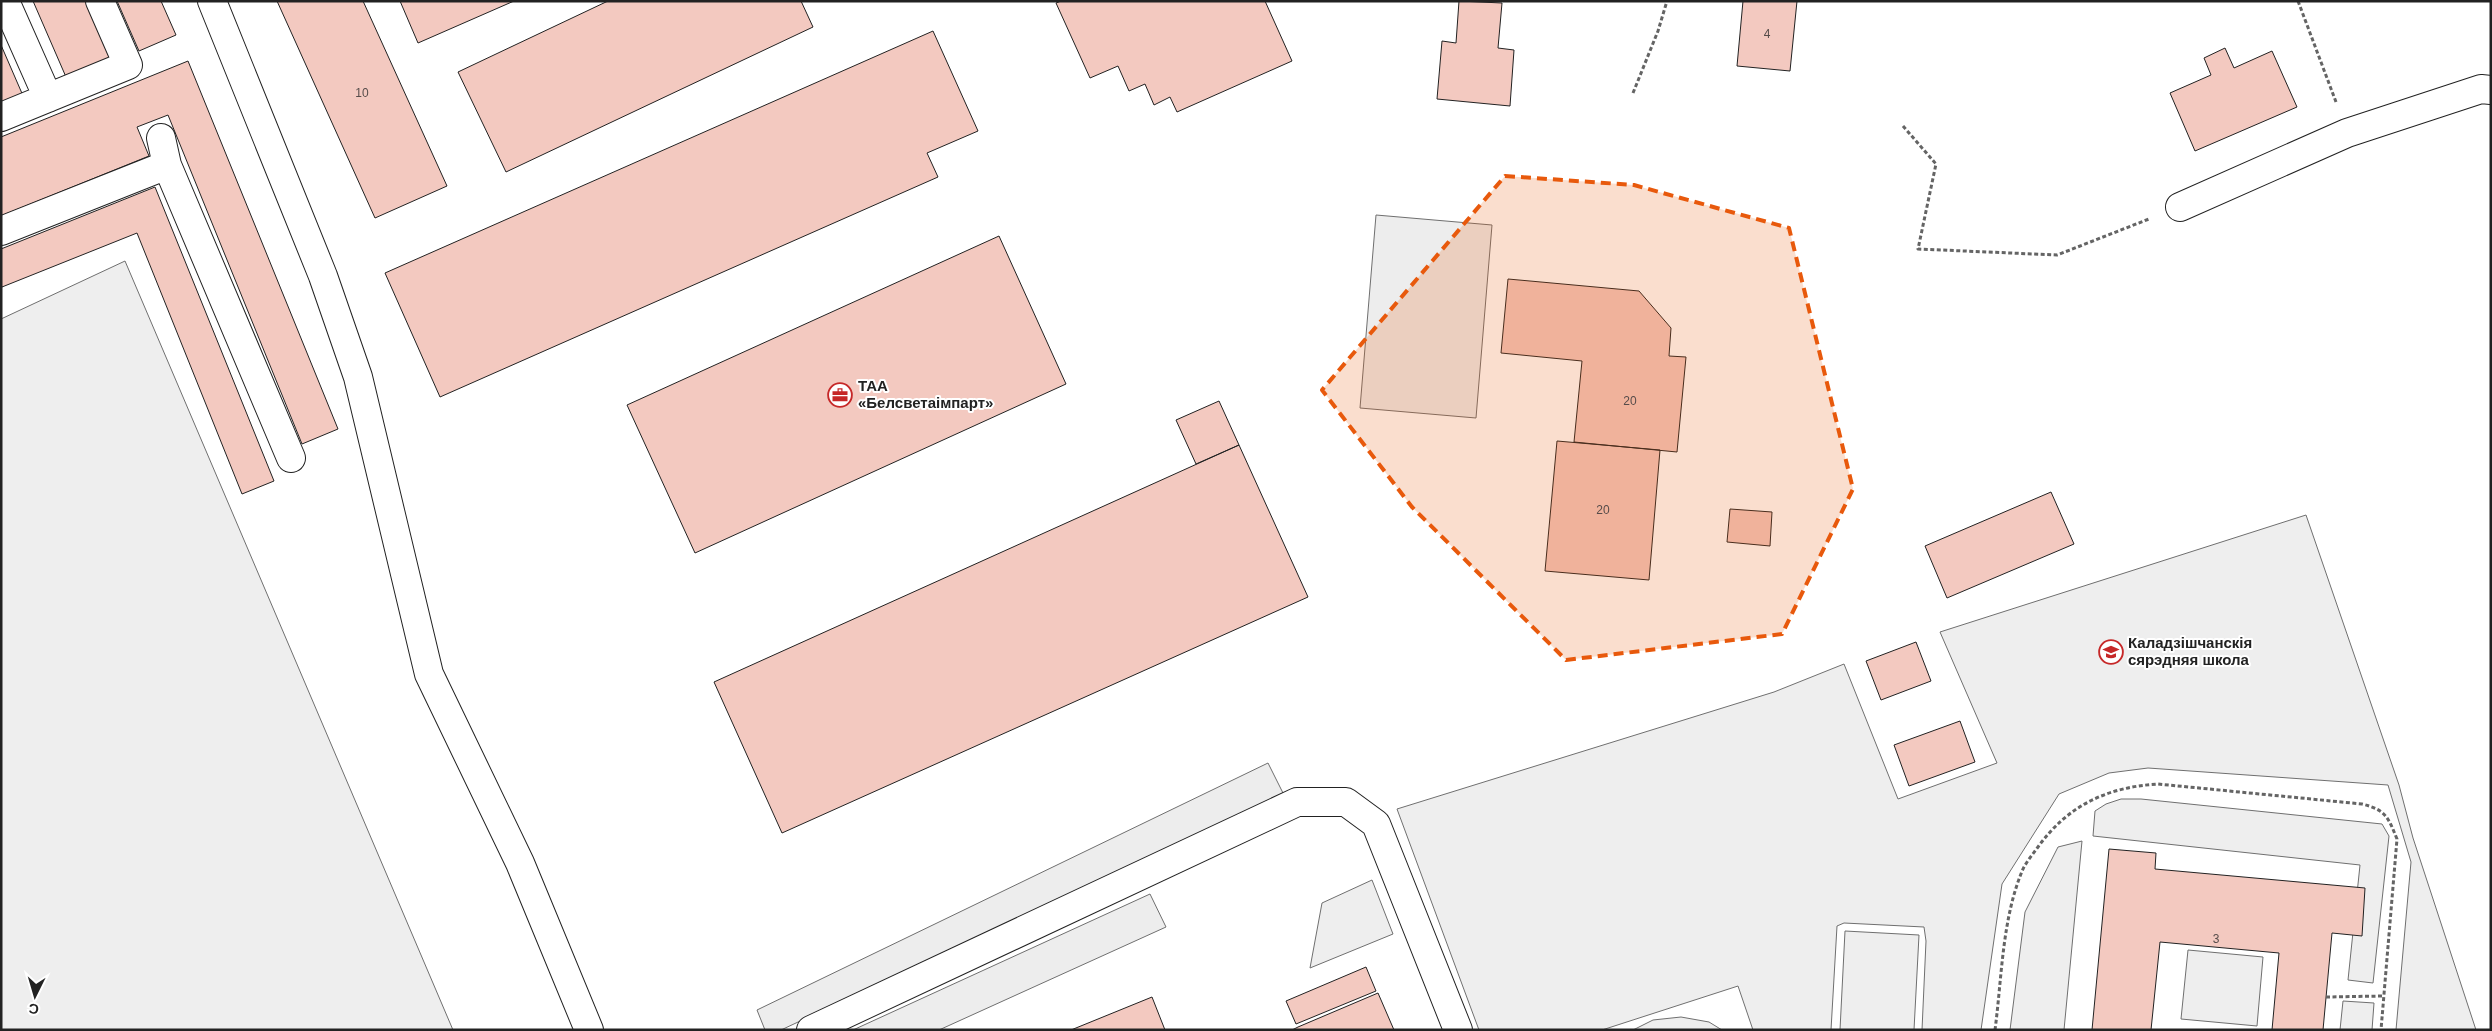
<svg xmlns="http://www.w3.org/2000/svg" width="2492" height="1031" font-family="Helvetica,sans-serif">
	<style>
		.green { fill: #eee; stroke: #6f6f6f }
		.parking { fill: #ededed; stroke: #6f6f6f }
		.building { fill: #f3c9c0; stroke: #222 }
		.lines { fill: none; stroke-linecap: round; stroke-linejoin: round }
		.minor-casing { stroke: #222; stroke-width: 30 }
		.path { stroke: #646464; stroke-width: 3; stroke-dasharray: 4 2.5; stroke-linecap: butt }
		.minor { stroke: #fff; stroke-width: 28 }
		.marked { fill: #e8590c; fill-opacity: 0.2; stroke: #e8590c; stroke-width: 4; stroke-dasharray: 10 6; stroke-linejoin: round }
		.labels { text-anchor: middle; stroke-width: 4; stroke-linejoin: round; paint-order: stroke }
		.number-label { font-size: 12px; fill: #564c4a }
		.poi-label { font-size: 15px; font-weight: bold; fill: #222; stroke: #fff; text-anchor: start }
	</style>
	<rect width="100%" height="100%" fill="#fff"/>
	<path class="green" d="M125,261L453,1030H1V319Z
		M2306,515L2399,785L2413,838L2476,1030H2396L2411,862L2388,785L2148,768L2109,773L2059,794L2002,884L1981,1030H1922L1926,941L1924,927L1844,923L1837,926L1831,1030H1753L1738,986L1602,1030H1479L1397,809L1774,692L1844,664L1898,799L1997,763L1940,632Z
		M2121,799H2141L2382,824L2389,836L2373,983L2348,980L2360,865L2093,836L2095,811L2106,804Z
		M2082,841L2064,1030H2010L2025,912L2058,847Z
		M1372,880L1393,934L1310,968L1322,903Z
		M1845,931L1919,935L1914,1030H1840Z
		M2188,950L2263,957L2257,1026L2181,1019Z
		M2343,1001L2374,1003L2372,1030H2340Z
		M1681,1017L1709,1022L1722,1030H1633L1653,1020Z"/>
	<path class="parking" d="M1376,215L1492,225L1476,418L1360,408Z
		M1268,763L1284,795L781,1030H765L757,1010Z
		M1150,894L1166,927L939,1030H853Z"/>
	<path class="building" d="M33,1H87L111,57L66,77Z
		M117,1H161L176,35L139,51Z
		M277,1H363L447,186L375,218Z
		M400,1H514L418,43Z
		M608,1H801L813,27L506,172L458,72Z
		M1061,1H1265L1292,61L1177,112L1170,97L1154,105L1145,84L1129,91L1118,66L1090,78L1056,3Z
		M1459,1L1502,3L1498,48L1514,50L1510,106L1437,99L1442,41L1456,43Z
		M1743,1H1797L1790,71L1737,66Z
		M933,31L978,131L927,153L938,177L440,397L385,273Z
		M1,45L24,98L1,108Z
		M2225,48L2234,68L2272,51L2297,107L2195,151L2170,93L2211,75L2204,58Z
		M188,61L338,429L302,444L168,115L137,127L149,156L1,216V137Z
		M155,187L274,481L242,494L137,233L2,287L1,285V249Z
		M999,236L1066,384L695,553L627,405Z
		M1508,279L1639,291L1671,328L1669,356L1686,357L1677,452L1574,442L1582,361L1501,353Z
		M1219,401L1239,445L1196,464L1176,420Z
		M1557,441L1660,450L1649,580L1545,571Z
		M1239,445L1308,597L782,833L714,682Z
		M2051,492L2074,544L1947,598L1925,546Z
		M1730,509L1772,512L1770,546L1727,542Z
		M1916,642L1931,681L1881,700L1866,661Z
		M1960,721L1975,762L1909,786L1894,745Z
		M2109,849L2156,853L2155,869L2365,888L2362,936L2332,933L2323,1030H2272L2279,953L2160,942L2151,1030H2092Z
		M1366,967L1376,991L1296,1024L1286,1001Z
		M1378,993L1394,1030H1292L1298,1027Z
		M1152,997L1165,1030H1071Z"/>
	<g class="lines">
		<g class="minor-casing">
			<path id="minor" d="M5,1L48,98
				M212,1L323,276L358,377L429,674L520,863L589,1030
				M1,117L128,65L100,1
				M161,138L167,165L291,458
				M2180,207L2347,133L2481,89L2491,90
				M1,231L167,165
				M811,1030L1297,802H1346L1376,824L1458,1030"/>
		</g>
		<path class="path" d="M2298,1L2336,102
			M1633,93L1658,31L1667,1
			M1903,126L1936,164L1918,249L2057,255L2149,219
			M2326,997L2384,996
			M1995,1030C2002,977 2002,918 2023,869C2027,861 2033,854 2038,847C2068,805 2108,787 2158,784L2362,804C2386,810 2388,817 2397,839L2381,1030"/>
		<use href="#minor" class="minor"/>
	</g>
	<path class="marked" d="M1505,176L1634,185L1789,228L1853,489L1782,634L1566,660L1412,507L1322,390Z"/>
	<defs>
		<g id="office-ring" transform="scale(1.25)"><circle r="9.5" fill="#fff" stroke="#c62828" stroke-width="1.5"/><path d="M-6-3h4V-5.5h4V-3h4V5H-6ZM-1-4.5V-3h2v-1.5ZM-6 0V1H6V0Z" fill="#c62828"/></g>
		<g id="school-ring" transform="scale(1.25)"><circle r="9.5" fill="#fff" stroke="#c62828" stroke-width="1.5"/><path d="M0-5L7-2L0 1L-7-2ZM-4 1L0 2.5L4 1V4Q0 6-4 4Z" fill="#c62828"/></g>
	</defs>
	<g fill-rule="evenodd">
		<use href="#office-ring" x="840" y="395"/>
		<use href="#school-ring" x="2111" y="652"/>
	</g>
	<g class="labels">
		<g class="number-label">
			<text x="1767" y="38">4</text>
			<text x="362" y="97">10</text>
			<text x="1630" y="405">20</text>
			<text x="1603" y="514">20</text>
			<text x="2216" y="943">3</text>
		</g>
		<g class="poi-label">
			<text x="858" y="391">ТАА<tspan x="858" dy="17">«Белсветаімпарт»</tspan></text>
			<text x="2128" y="648">Каладзішчанскія<tspan x="2128" dy="17">сярэдняя школа</tspan></text>
		</g>
	</g>
	<rect width="2492" height="1031" fill="none" stroke="#222222" stroke-width="5"/>
	<g transform="translate(35 996) rotate(185)" stroke="#ffffff" stroke-width="4" paint-order="stroke">
	<path d="M0-4L9 19L0 12L-9 19Z" fill="#222222"/>
	<text y="-8" font-size="14" font-weight="bold" text-anchor="middle" fill="#222222">С</text>
	</g>
</svg>
